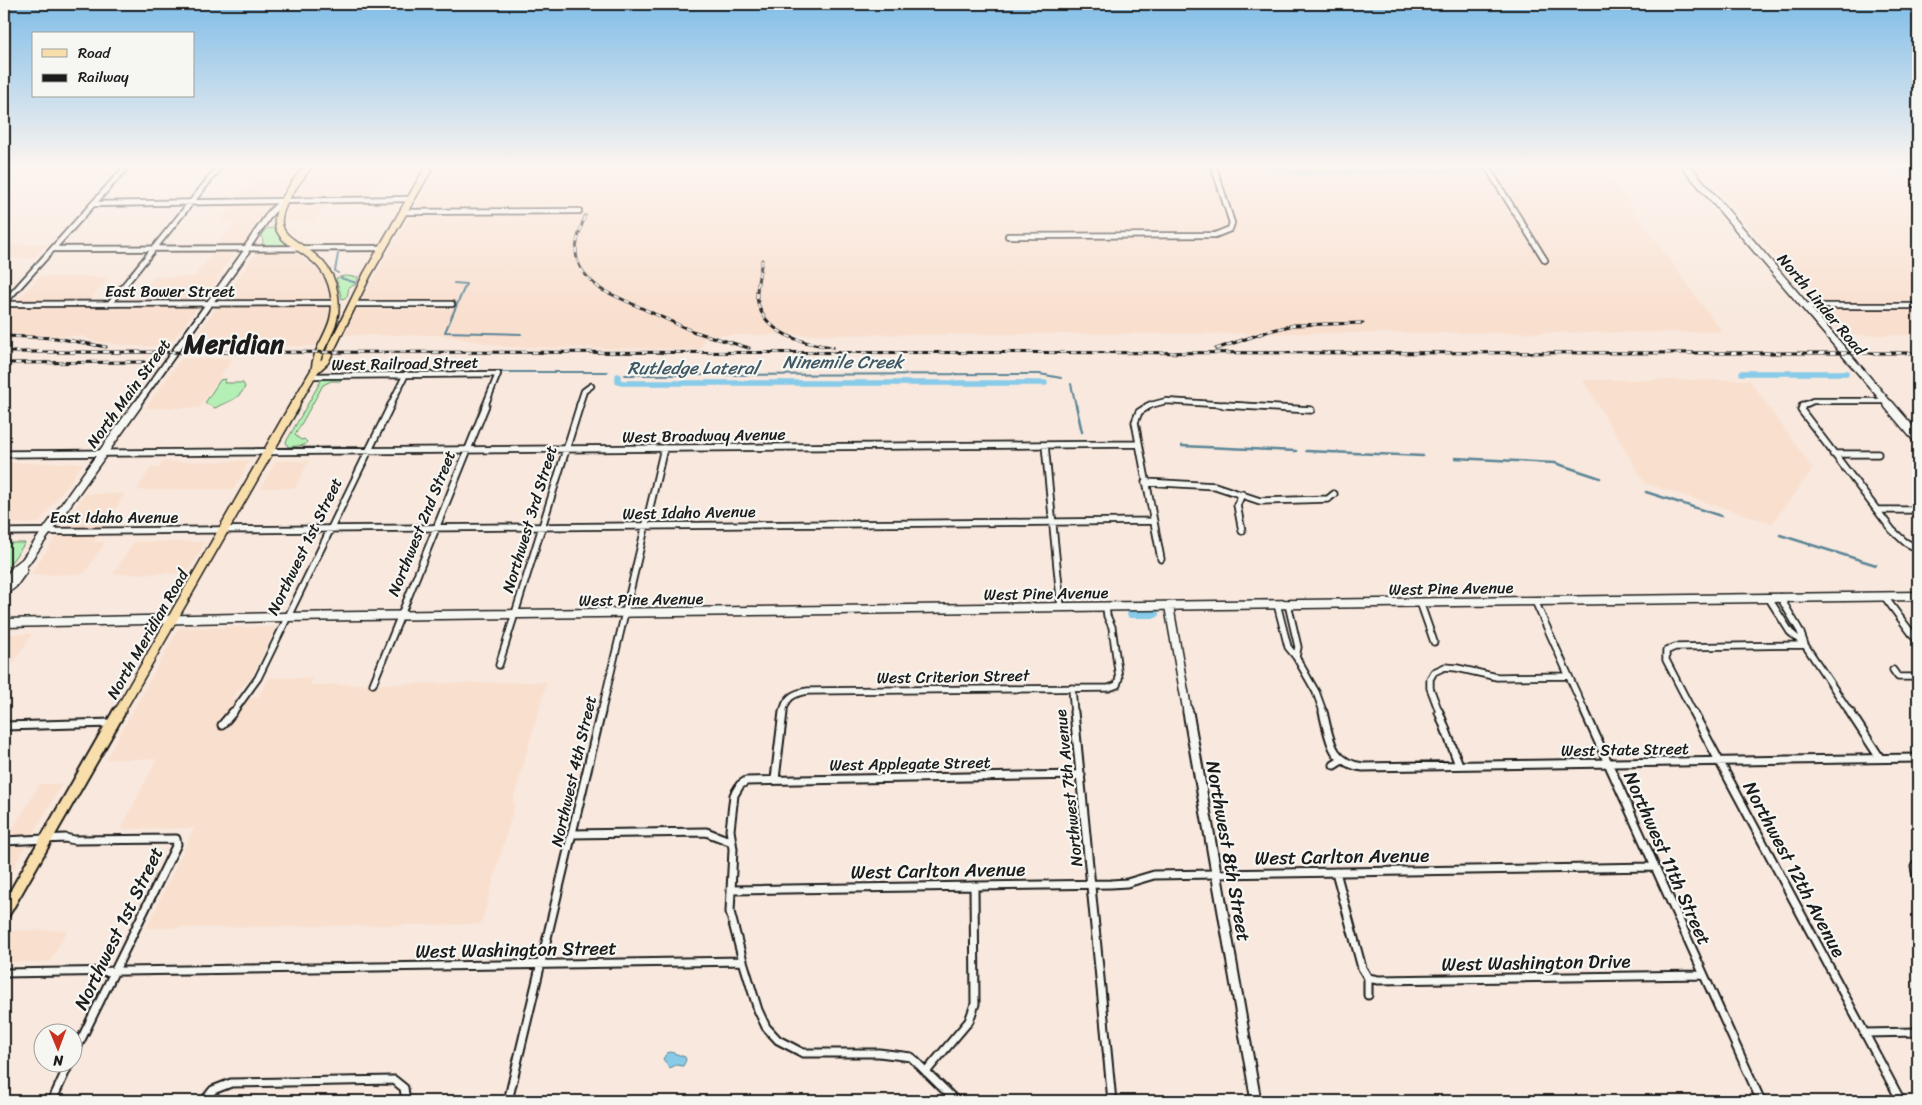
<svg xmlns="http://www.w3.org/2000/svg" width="1922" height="1105" font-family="Sriracha,sans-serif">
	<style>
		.built { fill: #f9dfce }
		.green { fill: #b4f0b5; stroke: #688668 }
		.water { fill: #87cbe9; stroke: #5c8597 }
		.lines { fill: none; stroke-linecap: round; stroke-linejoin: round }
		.stream-far1 { stroke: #5c8597; stroke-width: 2 }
		.stream { stroke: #5c8597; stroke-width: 2.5 }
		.canal-far1 { stroke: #87cbe9; stroke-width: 5.5 }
		.canal { stroke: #87cbe9; stroke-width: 8 }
		.minor-far2-casing { stroke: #1c1c1c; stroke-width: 8 }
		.minor-far1-casing { stroke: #1c1c1c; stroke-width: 9 }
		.minor-casing { stroke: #1c1c1c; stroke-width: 11 }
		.tertiary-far2-casing { stroke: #1c1c1c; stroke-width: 9 }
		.tertiary-far1-casing { stroke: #1c1c1c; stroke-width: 11 }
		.tertiary-casing { stroke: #1c1c1c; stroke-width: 13 }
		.secondary-far1-casing { stroke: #1c1c1c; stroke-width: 10 }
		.secondary-casing { stroke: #1c1c1c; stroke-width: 12 }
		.primary-far2-casing { stroke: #1c1c1c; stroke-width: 10 }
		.primary-far1-casing { stroke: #1c1c1c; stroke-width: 12 }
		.primary-casing { stroke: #1c1c1c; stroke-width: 15 }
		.minor-far2 { stroke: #f6f6f2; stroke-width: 4.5 }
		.minor-far1 { stroke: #f6f6f2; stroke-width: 5.5 }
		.minor { stroke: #f6f6f2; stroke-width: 7 }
		.tertiary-far2 { stroke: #f6f6f2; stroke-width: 5.5 }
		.tertiary-far1 { stroke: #f6f6f2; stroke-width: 8 }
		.tertiary { stroke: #f6f6f2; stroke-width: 9 }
		.secondary-far1 { stroke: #f6f6f2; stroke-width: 7 }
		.secondary { stroke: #f6f6f2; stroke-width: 9 }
		.primary-far2 { stroke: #f8deab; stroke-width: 7 }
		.primary-far1 { stroke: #f8deab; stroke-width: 9 }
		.primary { stroke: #f8deab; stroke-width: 11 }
		.rail-casing { stroke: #1c1c1c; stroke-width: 3 }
		.rail { stroke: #f6f6f2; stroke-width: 2; stroke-dasharray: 5.5; stroke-linecap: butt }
		.labels { text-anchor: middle; stroke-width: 4.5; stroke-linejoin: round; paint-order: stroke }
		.street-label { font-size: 16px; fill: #1c1c1c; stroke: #f6f6f2 }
		.water-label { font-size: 18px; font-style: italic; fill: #415964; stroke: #f6f6f2 }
		.near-street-label { font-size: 19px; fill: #1c1c1c; stroke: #f6f6f2 }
		.town-label { font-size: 26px; font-weight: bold; fill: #1c1c1c; stroke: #f6f6f2 }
	</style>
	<rect width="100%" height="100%" fill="#f8e8dd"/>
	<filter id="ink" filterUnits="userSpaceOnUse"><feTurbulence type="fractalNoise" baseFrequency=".02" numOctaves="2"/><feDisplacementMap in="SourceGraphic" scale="10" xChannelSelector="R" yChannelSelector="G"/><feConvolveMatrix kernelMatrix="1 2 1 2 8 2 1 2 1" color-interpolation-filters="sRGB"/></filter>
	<g filter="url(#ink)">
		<path class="built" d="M4,164H25L4,186Z
			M318,164H390L368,195L331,196L314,222H285V214L288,205Z
			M441,164H1274L1288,168H1371L1369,164H1599L1722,332L706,335L700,349L509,347L442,335H345L356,309H453L456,301L361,300L408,219L415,216L578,214L582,206L416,208Z
			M1695,164H1822L1851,169L1897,172L1918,179V335H1843Z
			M290,180L277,196L240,198L252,181Z
			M268,204L271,206L240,246H217L234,223L219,222L232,205Z
			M46,244L34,258H4V247L6,245Z
			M213,252H236L217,277V281L168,346H134L92,341L84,336L4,335V315L39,277H109L83,308H129L154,277H194Z
			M257,252H296L318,271L326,285L329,297V317L320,341L315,346H189Z
			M181,359H232L199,408H146Z
			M1583,380H1749L1813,469L1772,523L1645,483Z
			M249,461L234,489L137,490L151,468H160L163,462Z
			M276,461H309L295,488H261Z
			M4,463H83L39,523L4,524Z
			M85,494H125L94,542H105L84,574L30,575Z
			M134,542H206L187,573L113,574Z
			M276,627L251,678L230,699L258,698L269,678H312L310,685L547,682L512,803H515L481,924L147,928L194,828L121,829L157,759H106L179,628Z
			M4,634H32L4,676Z
			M40,784H62L4,884V830H12Z
			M67,930L50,962H4V943L11,931Z"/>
		<path class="green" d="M271,228H275L278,235L288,246L262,245L263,241L261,235L266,229Z
			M344,276L359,277L355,285L349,287L347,297L342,299L336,278Z
			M342,378L340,381H331L323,385L295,435L301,440L304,439L307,442L305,445L288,447L286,442L322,379Z
			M226,379L224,383H243L245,387C238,401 227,401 215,408L205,403L220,380Z
			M4,543H25L4,572Z"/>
		<path class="water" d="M671,1052L685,1057L686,1060L683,1066L676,1065L670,1068L663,1059L667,1053Z"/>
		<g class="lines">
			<path class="stream-far1" d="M338,254L335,271L338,273
				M341,278L356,283
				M454,283L466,284L445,332L521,334
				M497,372H607
				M328,373H416
				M625,375L1040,374L1061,378
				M1071,384L1076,406"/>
			<path class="stream" d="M1076,405L1082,432
				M1182,446L1296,451
				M1306,451L1423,456
				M1455,458L1555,463L1600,478
				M1646,492L1721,516
				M1780,535L1876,565"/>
			<path class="canal-far1" d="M1267,164L1295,173L1482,170
				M1850,164L1893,167L1916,174
				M1495,169L1567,164
				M1742,373H1846
				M618,376V382L623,383H1045"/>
			<path class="canal" d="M1131,614H1140
				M1143,614H1155"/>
			<g class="minor-far2-casing">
				<path id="minor-far2" d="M1485,164L1545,260
					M93,204L411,199
					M403,212L579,211
					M1008,236L1215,235L1230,229L1232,223L1213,164
					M53,249L382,248
					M4,303L129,164
					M110,303L222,164
					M4,304L335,303
					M352,304H452
					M1806,306H1918
					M312,376L498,374L485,406
					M390,406L406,374
					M579,406L584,391L591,386
					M1147,406L1166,401L1245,406
					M1802,406L1813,401H1886"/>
			</g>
			<g class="minor-far1-casing">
				<path id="minor-far1" d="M1150,405L1139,412L1135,422L1161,559
					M1224,405L1311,410
					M1803,405L1801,410L1892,530L1905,542L1918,549
					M1045,445L1061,607
					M4,454L1139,444
					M1833,454H1878
					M1145,482L1215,486L1260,501L1328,499L1334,494
					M1242,494L1237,505L1242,531
					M1877,510H1911L1918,507
					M4,532L1154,521
					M1884,596L1918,642
					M1768,597L1790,632L1805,645L1800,631L1780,597
					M1535,601L1586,714
					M1420,602L1434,642
					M1277,604L1288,647L1296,657L1298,647L1288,604
					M1296,657L1316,692L1324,714
					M499,665L580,405
					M1893,670L1898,677H1918
					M373,684L486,405
					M1072,688L1074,714
					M232,714L258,678L391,405
					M601,714L664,448
					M783,714C785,698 793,693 808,691L1109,688L1117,685L1119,678L1112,627L1107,616L1106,607
					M1440,714L1430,688V679L1434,672L1445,667L1457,668L1497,677L1568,676
					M1694,714L1666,660V651L1675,647L1805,645L1851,714"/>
			</g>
			<g class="minor-casing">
				<path id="minor" d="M1074,712L1112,1101
					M1323,712C1330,739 1330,763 1363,767L1918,758
					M1439,712L1459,765
					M1585,712L1761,1101
					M1693,712L1901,1101
					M1850,712L1880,758
					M222,725L233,712
					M4,726L112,723
					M1334,765L1342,760
					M775,779L783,712
					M572,834L706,832L732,842
					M4,841L65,838L74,840L176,839L177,844L72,1058
					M1918,863L1915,867L1918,881
					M1336,872L1362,968L1368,978V995
					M731,890L1111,884L1127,883L1154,875L1654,867
					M743,961L730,912L733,849L730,830L734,795L740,785L746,781L1081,775
					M4,973L743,961L758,1010L766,1027L778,1040L803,1053H879L911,1057L956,1101
					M1368,978L1378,980L1703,975
					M1865,1033L1918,1032
					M926,1072L969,1021L975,1004L974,886
					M52,1101L70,1062
					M204,1101L213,1090L231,1083L394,1080L404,1088L406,1101
					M508,1101L601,712"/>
			</g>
			<g class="tertiary-far2-casing">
				<path id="tertiary-far2" d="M136,406L246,252V249L271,212L283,201"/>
			</g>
			<g class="tertiary-far1-casing">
				<path id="tertiary-far1" d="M6,589L5,584L16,569L25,562L137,405
					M4,591L13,584L23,570L22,566
					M1169,606L1188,714
					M4,623L286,617L1918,596"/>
			</g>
			<g class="tertiary-casing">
				<path id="tertiary" d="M1188,712L1256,1101"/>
			</g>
			<g class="secondary-far1-casing">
				<path id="secondary-far1" d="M1684,164L1890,406"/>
			</g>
			<g class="secondary-casing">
				<path id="secondary" d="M1889,405L1918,439"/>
			</g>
			<g class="primary-far2-casing">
				<path id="primary-far2" d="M310,164C231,260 323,227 334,293C341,329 317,342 315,370
					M294,406L315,370L325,361L367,275L431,164"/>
			</g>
			<g class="primary-far1-casing">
				<path id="primary-far1" d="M118,714L295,405"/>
			</g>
			<g class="primary-casing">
				<path id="primary" d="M4,913L119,712"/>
			</g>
			<use href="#minor-far2" class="minor-far2"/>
			<use href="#minor-far1" class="minor-far1"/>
			<use href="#minor" class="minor"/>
			<use href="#tertiary-far2" class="tertiary-far2"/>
			<use href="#tertiary-far1" class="tertiary-far1"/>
			<use href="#tertiary" class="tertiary"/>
			<use href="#secondary-far1" class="secondary-far1"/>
			<use href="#secondary" class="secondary"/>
			<use href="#primary-far2" class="primary-far2"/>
			<use href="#primary-far1" class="primary-far1"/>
			<use href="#primary" class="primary"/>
			<g class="rail-casing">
				<path id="rail" d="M585,216C572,251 570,266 602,290L692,331L749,348
					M762,260C760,273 756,286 757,298C762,334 804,344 833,347
					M4,336L56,338L106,347
					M1216,349L1269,331L1294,325L1363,323
					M4,352L1918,353
					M4,363L144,362"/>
			</g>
			<use href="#rail" class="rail"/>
		</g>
	</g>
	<linearGradient id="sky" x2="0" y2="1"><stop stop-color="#81bde8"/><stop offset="0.52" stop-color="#fcf5f0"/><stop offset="1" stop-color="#fcf5f0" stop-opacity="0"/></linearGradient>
	<rect width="1922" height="318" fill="url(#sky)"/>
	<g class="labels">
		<g class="street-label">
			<text x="170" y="297">East Bower Street</text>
			<text transform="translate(1822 304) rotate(50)" y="6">North Linder Road</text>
			<text transform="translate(405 363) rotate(-1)" y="6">West Railroad Street</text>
			<text transform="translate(128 393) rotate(-54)" y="6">North Main Street</text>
			<text transform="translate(704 435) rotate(-1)" y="6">West Broadway Avenue</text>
			<text transform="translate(689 512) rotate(-1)" y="6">West Idaho Avenue</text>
			<text x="114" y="523">East Idaho Avenue</text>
			<text transform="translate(529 519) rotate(-73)" y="6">Northwest 3rd Street</text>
			<text transform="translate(421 523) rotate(-68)" y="6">Northwest 2nd Street</text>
			<text transform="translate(304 546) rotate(-64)" y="6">Northwest 1st Street</text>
			<text transform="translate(1451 588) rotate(-1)" y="6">West Pine Avenue</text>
			<text transform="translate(1046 593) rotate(-1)" y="6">West Pine Avenue</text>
			<text transform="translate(641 599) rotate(-1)" y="6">West Pine Avenue</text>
			<text transform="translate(147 634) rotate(-60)" y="6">North Meridian Road</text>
			<text transform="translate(953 676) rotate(-1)" y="6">West Criterion Street</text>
			<text transform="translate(1625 749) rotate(-1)" y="6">West State Street</text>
			<text transform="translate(910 763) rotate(-1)" y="6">West Applegate Street</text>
			<text transform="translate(573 771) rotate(-77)" y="6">Northwest 4th Street</text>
			<text transform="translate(1068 788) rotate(-96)" y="6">Northwest 7th Avenue</text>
		</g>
		<g class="water-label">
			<text x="843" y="368">Ninemile Creek</text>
			<text x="693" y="374">Rutledge Lateral</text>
		</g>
		<g class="near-street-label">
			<text transform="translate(1229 851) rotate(80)" y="7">Northwest 8th Street</text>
			<text transform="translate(1342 856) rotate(-1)" y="7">West Carlton Avenue</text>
			<text transform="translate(1668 858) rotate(66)" y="7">Northwest 11th Street</text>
			<text transform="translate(1795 869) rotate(62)" y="7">Northwest 12th Avenue</text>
			<text transform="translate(938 870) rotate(-1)" y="7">West Carlton Avenue</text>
			<text transform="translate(118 928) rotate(-64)" y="7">Northwest 1st Street</text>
			<text transform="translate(516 949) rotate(-1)" y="7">West Washington Street</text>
			<text transform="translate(1536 962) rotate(-1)" y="7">West Washington Drive</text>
		</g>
		<g class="town-label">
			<text x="234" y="353">Meridian</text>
		</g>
	</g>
	<rect width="1922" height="1105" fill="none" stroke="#f6f6f2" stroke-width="20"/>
	<rect x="10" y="10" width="1902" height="1085" fill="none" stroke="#1c1c1c" stroke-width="2" filter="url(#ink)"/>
	<rect x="32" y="32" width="162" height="65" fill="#f6f6f2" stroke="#9f9f9c"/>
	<rect x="42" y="49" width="25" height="8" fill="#f8deab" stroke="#9f9f9c"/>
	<text x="78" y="58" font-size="15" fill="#1c1c1c">Road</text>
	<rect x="42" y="74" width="25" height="8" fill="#1c1c1c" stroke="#9f9f9c"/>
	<text x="78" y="82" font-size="15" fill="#1c1c1c">Railway</text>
	<g transform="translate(58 1048) rotate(179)"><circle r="24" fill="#f6f6f2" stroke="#9f9f9c"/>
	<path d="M0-4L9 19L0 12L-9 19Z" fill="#c8321e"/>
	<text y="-8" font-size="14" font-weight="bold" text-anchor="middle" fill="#1c1c1c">N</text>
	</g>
</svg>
